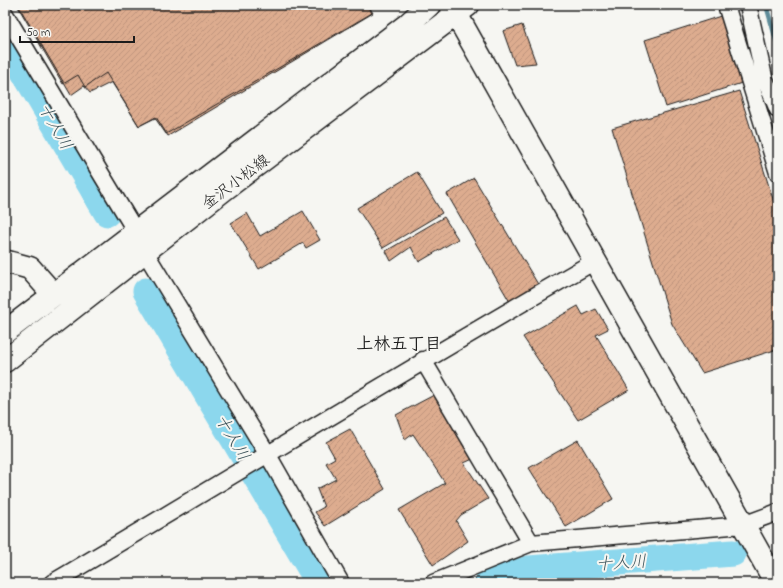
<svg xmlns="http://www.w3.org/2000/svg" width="783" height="588" font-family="'Indie Flower','Klee One',sans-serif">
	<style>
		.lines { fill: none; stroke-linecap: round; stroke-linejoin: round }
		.stream { stroke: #5f8c99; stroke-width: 4.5 }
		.river { stroke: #8cd7ed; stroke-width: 27 }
		.building { fill: url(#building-hatch); stroke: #1c1c1c }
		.street-casing { stroke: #1c1c1c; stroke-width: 19 }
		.secondary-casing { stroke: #1c1c1c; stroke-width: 25 }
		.primary-casing { stroke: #1c1c1c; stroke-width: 25 }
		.street { stroke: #f6f6f2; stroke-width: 16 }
		.secondary { stroke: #f6f6f2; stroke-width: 22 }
		.primary { stroke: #f6f6f2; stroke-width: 22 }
		.labels { text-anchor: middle; stroke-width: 4; stroke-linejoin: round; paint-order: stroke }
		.street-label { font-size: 16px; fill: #1c1c1c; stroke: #f6f6f2 }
		.water-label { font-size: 17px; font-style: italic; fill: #3e545b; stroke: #f6f6f2 }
		.neighbourhood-label { font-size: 17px; font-weight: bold; fill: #1c1c1c; stroke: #f6f6f2 }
	</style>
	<defs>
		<pattern id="building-hatch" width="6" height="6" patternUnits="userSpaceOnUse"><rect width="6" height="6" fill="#ddac8f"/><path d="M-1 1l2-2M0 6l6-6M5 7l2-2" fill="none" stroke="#bd937b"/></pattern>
	</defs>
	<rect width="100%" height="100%" fill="#f6f6f2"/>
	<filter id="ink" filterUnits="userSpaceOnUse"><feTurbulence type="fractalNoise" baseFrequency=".025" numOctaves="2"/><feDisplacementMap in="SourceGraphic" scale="8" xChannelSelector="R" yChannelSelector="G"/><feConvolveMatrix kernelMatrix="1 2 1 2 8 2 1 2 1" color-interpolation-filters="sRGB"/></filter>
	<g filter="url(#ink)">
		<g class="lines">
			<path class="stream" d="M766,5L778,47"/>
			<path class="river" d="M5,40L107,213
				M146,291L319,583
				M488,583L529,569L733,553"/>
		</g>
		<path class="building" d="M17,5H367L372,13L166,134L155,118L139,126L106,73L85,87L78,75L63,84Z
			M18,5H368L373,13L168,136L156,117L139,126L112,82L90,93L84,86L71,95Z
			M724,15L745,82L666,107L645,40Z
			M522,25L536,63L515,65L503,31Z
			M739,91L778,215V349L702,373L672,324L612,128Z
			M417,172L442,213L383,248L357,208Z
			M474,178L539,286L510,302L447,194Z
			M303,211L320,240L306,248L303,243L259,269L231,223L247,213L260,236Z
			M444,217L458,239L419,262L411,247L391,261L386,251Z
			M578,306L583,315L596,309L608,329L596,335L629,390L578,420L523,337Z
			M434,395L475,458L464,463L488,499L461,515L456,521L468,541L433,565L399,510L445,483L413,434L405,440L396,415Z
			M350,429L385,489L325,526L315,512L324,507L317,489L336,479L326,463L335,458L326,442Z
			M578,440L613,499L566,527L529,468Z"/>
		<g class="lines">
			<g class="street-casing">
				<path id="street" d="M726,5L778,173
					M748,5L764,77L778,110
					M5,14L136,232
					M145,252L268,455L341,583
					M423,360L531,543L743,525L778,512
					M52,583C233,476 412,366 595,261
					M433,583L531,543"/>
			</g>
			<g class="secondary-casing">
				<path id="secondary" d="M451,5L776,583
					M5,264L8,262L30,268L53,294"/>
			</g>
			<g class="primary-casing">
				<path id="primary" d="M5,332L407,25L429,5
					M5,361L226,188L468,5"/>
			</g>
			<use href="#street" class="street"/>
			<use href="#secondary" class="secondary"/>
			<use href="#primary" class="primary"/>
		</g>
	</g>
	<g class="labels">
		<g class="street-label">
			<text transform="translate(235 181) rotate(-37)" y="6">金沢小松線</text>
		</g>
		<g class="water-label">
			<text transform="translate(56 126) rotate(60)" y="6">十人川</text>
			<text transform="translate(233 437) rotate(59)" y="6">十人川</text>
			<text transform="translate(621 562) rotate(-4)" y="6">十人川</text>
		</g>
		<g class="neighbourhood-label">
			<text x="399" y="349">上林五丁目</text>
		</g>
	</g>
	<rect width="783" height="588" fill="none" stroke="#f6f6f2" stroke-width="20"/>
	<rect x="10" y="10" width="763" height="568" fill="none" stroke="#1c1c1c" stroke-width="1.5" filter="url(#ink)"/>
	<path d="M20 36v6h114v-6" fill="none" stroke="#1c1c1c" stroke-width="2"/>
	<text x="26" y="36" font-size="12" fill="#1c1c1c" stroke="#f6f6f2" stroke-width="3" paint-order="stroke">50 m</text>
</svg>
